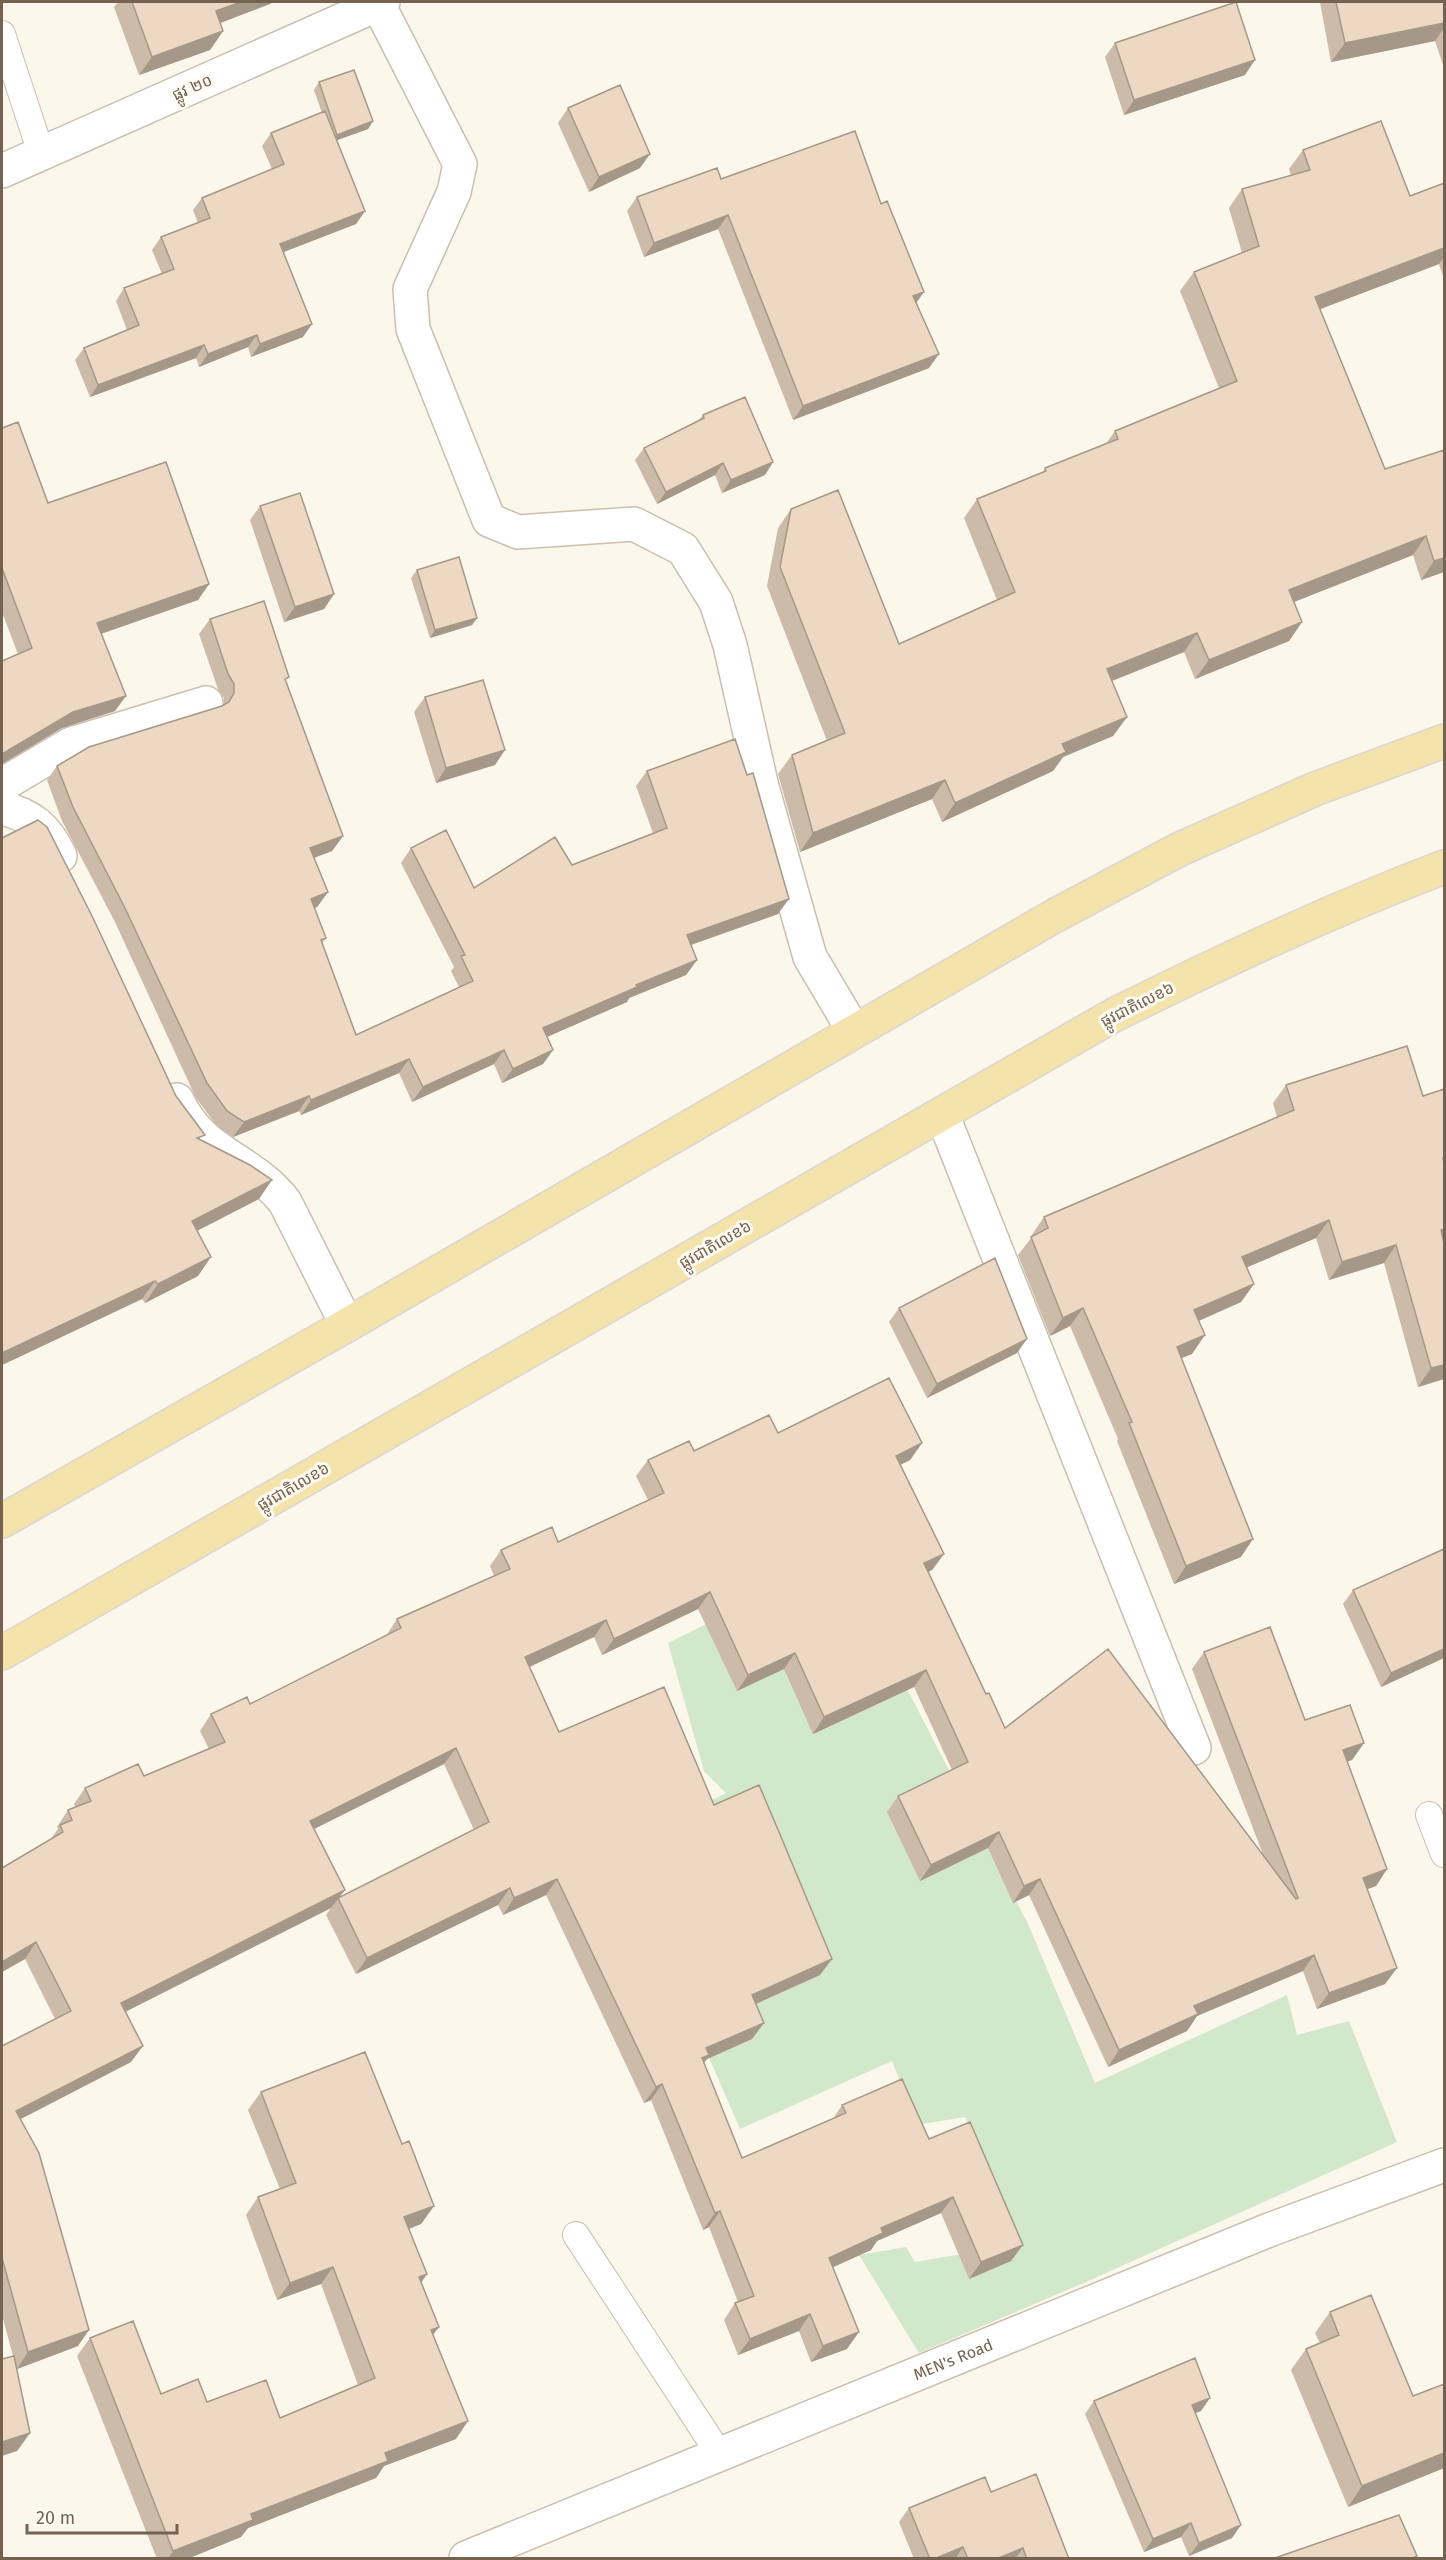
<svg xmlns="http://www.w3.org/2000/svg" width="1446" height="2560" font-family="'Fira Sans','Noto Sans Khmer',sans-serif">
	<style>
		.green { fill: #d2e8ca }
		.lines { fill: none; stroke-linecap: round; stroke-linejoin: round }
		.lane-casing { stroke: #cbbfae; stroke-width: 28 }
		.street-casing { stroke: #cbbfae; stroke-width: 36 }
		.primary-casing { stroke: #dbd6d2; stroke-width: 36 }
		.lane { stroke: #fff; stroke-width: 26 }
		.street { stroke: #fff; stroke-width: 33 }
		.primary { stroke: #f4e3aa; stroke-width: 33 }
		.wall { fill: #ccbba8; fill-rule: evenodd }
		.shaded-wall { fill: #a69888 }
		.building { fill: #edd9c3; stroke: #a69888; stroke-width: 1.5 }
		.labels { text-anchor: middle; stroke-width: 6; stroke-linejoin: round; paint-order: stroke }
		.street-label { font-size: 16px; fill: #756250; stroke: #fefbf2 }
	</style>
	<rect width="100%" height="100%" fill="#fbf7eb"/>
	<path class="green" d="M836,1560L915,1704L1028,1924L1095,2083L1287,1995L1297,2035L1349,2021L1397,2142L1086,2282L919,2353L859,2255L906,2247L915,2262L1019,2244L965,2117L917,2125L892,2061L740,2129L618,1848L726,1793L704,1771L668,1643Z"/>
	<g class="lines">
		<g class="lane-casing">
			<path id="lane" d="M2,34L41,153
				M1429,1815L1444,1854
				M576,2235L720,2455"/>
		</g>
		<g class="street-casing">
			<g id="street">
				<path d="M377,2L460,164L454,192L410,289L413,329L489,520L518,532L634,524L683,549L716,602L730,645L762,787L810,957L854,1031"/>
				<path d="M2,171L383,2"/>
				<path d="M2,790L7,782L71,744L206,703"/>
				<path d="M2,808C32,816 46,827 60,856"/>
				<path d="M177,1100C202,1155 251,1158 285,1202L347,1325"/>
				<path d="M942,1114L1194,1748"/>
				<path id="s1" d="M466,2558L1269,2230L1444,2165"/>
			</g>
		</g>
		<g class="primary-casing">
			<path id="primary" d="M2,1521L347,1325L1056,915L1180,849L1315,789L1444,741
				M2,1653L1114,1015C1223,961 1331,910 1444,867"/>
		</g>
		<use href="#lane" class="lane"/>
		<use href="#street" class="street"/>
		<use href="#primary" class="primary"/>
	</g>
	<path class="wall" d="M118,2H272L270,4L220,23L223,31L210,50L139,75L114,7Z
		M1320,2H1444V68L1435,41L1331,62Z
		M1115,43L1245,75L1124,115L1105,57Z
		M319,82L373,121L368,129L337,140L365,211L356,224L283,252L303,337L251,357L248,347L199,367L196,358L90,397L75,360L84,348L127,330L116,301L124,288L162,274L152,250L161,237L198,223L193,210L202,198L272,169L262,146L271,133L322,113L314,90Z
		M568,108L640,168L589,192L558,123Z
		M1303,150L1410,196L1444,183V279L1439,264L1320,309L1385,469L1444,450V572L1421,580L1413,555L1294,602L1302,622L1289,641L1195,679L1184,652L1112,681L1127,717L1113,736L1063,757L1053,771L942,822L932,799L800,852L778,774L792,755L827,741L767,586L778,528L791,509L899,644L997,600L964,518L977,499L1042,473L1045,468L1105,445L1115,431L1219,388L1180,291L1194,272L1242,253L1229,208L1242,189L1291,175L1289,169Z
		M721,179L929,368L793,420L718,229L644,257L627,211L637,197Z
		M703,415L773,462L765,475L722,493L715,475L657,504L635,460L644,448L699,420Z
		M2,428L48,503L209,584L198,600L101,634L115,711L62,728L2,764V661L18,654L2,612Z
		M260,506L334,594L324,609L284,622L250,520Z
		M417,570L477,618L472,625L430,638L411,578Z
		M210,619L286,682L343,836L332,851L314,858L328,892L317,907L314,908L326,938L322,943L356,1035L459,987L451,971L454,967L401,863L411,848L474,888L572,865L653,833L636,786L647,771L778,914L691,945L697,960L686,975L629,998L627,1002L547,1037L553,1050L543,1064L502,1083L494,1064L412,1102L399,1073L301,1115L299,1111L233,1137L217,1126L196,1098L114,920L62,821L47,780L57,766L224,705V698L218,689L199,634Z
		M425,697L495,765L436,783L414,712Z
		M2,838L176,1096L201,1140L259,1199L197,1231L198,1276L145,1303L142,1299L2,1365Z
		M1286,1085L1423,1096L1444,1089V1379L1418,1387L1384,1263L1329,1280L1316,1238L1247,1267L1254,1284L1241,1302L1199,1321L1192,1354L1181,1358L1241,1557L1174,1584L1117,1441L1118,1439L1070,1326L1050,1336L1018,1255L1032,1237L1031,1236L1044,1217L1277,1117L1273,1103Z
		M899,1308L1017,1353L927,1398L889,1322Z
		M778,1433L922,1443L910,1460L900,1465L944,1554L932,1570L928,1572L986,1694L1005,1728L1264,1857L1192,1669L1204,1652L1305,1720L1364,1743L1352,1760L1347,1761L1387,1869L1376,1886L1367,1889L1397,1968L1385,1984L1317,2009L1303,1971L1197,2016L1187,2031L1108,2067L1029,1895L1013,1903L988,1848L920,1881L887,1812L898,1796L952,1770L914,1687L813,1734L784,1669L737,1691L698,1609L602,1655L594,1637L529,1667L559,1732L714,1805L820,1975L756,2004L752,2039L707,2059L704,2063L742,2158L833,2119L842,2105L929,2139L1011,2261L969,2279L941,2213L877,2241L871,2250L833,2267L847,2349L811,2362L799,2331L738,2355L724,2320L735,2303L738,2302L709,2227L703,2230L651,2100L644,2103L546,1895L503,1915L498,1905L356,1974L326,1915L331,1908L125,2012L131,2062L21,2119L78,2346L17,2369L14,2359L30,2433L17,2451L13,2356L2,2315V2046L55,2019L25,1959L2,1972V1868L50,1840L58,1829L57,1827L68,1810L75,1807L74,1804L85,1788L144,1776L209,1749L200,1731L211,1714L250,1704L386,1636L397,1619L494,1576L490,1566L501,1550L558,1542L648,1500L636,1476L648,1460L694,1451ZM444,1764L474,1830L340,1897L314,1829Z
		M1444,1549V1658L1381,1687L1343,1604L1353,1590Z
		M261,2092L402,2144L434,2206L421,2224L409,2229L421,2282L439,2327L433,2334L456,2439L384,2466L376,2478L248,2528L241,2537L187,2559H157L77,2356L90,2338L161,2394L207,2402L280,2418L358,2385L321,2284L277,2300L246,2215L258,2197L280,2189L248,2110Z
		M1330,2312L1413,2396L1444,2384V2468L1348,2507L1291,2370L1306,2349L1320,2343L1315,2333Z
		M1094,2401L1201,2411L1195,2413L1232,2538L1189,2556L1181,2537L1144,2552L1085,2414Z
		M991,2492L1069,2559H914L899,2522L909,2508Z"/>
	<path class="shaded-wall" d="M241,2H272L270,4L202,30L216,11Z
		M1444,23V28L1435,41L1331,62L1345,43Z
		M223,31L210,50L139,75L152,57Z
		M1255,60L1245,75L1124,115L1134,100Z
		M373,121L368,129L332,142L337,135Z
		M650,154L640,168L589,192L599,177Z
		M365,211L356,224L271,257L280,244Z
		M728,215L718,229L644,257L654,243Z
		M1444,248V257L1439,264L1302,316L1315,297Z
		M924,292L914,306L913,296Z
		M312,324L303,337L251,357L260,344Z
		M257,335L248,347L199,367L208,354Z
		M204,345L196,358L90,397L98,385Z
		M939,354L929,368L793,420L803,406Z
		M773,462L765,475L722,493L731,480Z
		M723,463L715,475L657,504L666,492Z
		M1426,536L1413,555L1276,609L1289,590Z
		M1444,558V572L1421,580L1434,561Z
		M209,584L198,600L86,639L97,623Z
		M334,594L324,609L284,622L295,607Z
		M477,618L472,625L430,638L435,630Z
		M1302,622L1289,641L1195,679L1209,660Z
		M1197,633L1184,652L1094,688L1107,669Z
		M126,696L115,711L62,728L2,764V754L73,712Z
		M1127,717L1113,736L1063,757L1053,771L942,822L955,803L1062,744Z
		M505,750L495,765L436,783L446,768Z
		M945,780L932,799L800,852L813,833Z
		M343,836L332,851L300,863L310,848Z
		M328,892L317,907L300,914L311,899Z
		M789,899L778,914L676,950L687,935Z
		M697,960L686,975L629,998L627,1002L533,1043L543,1028L636,985Z
		M504,1050L494,1064L412,1102L423,1087Z
		M553,1050L543,1064L502,1083L513,1069Z
		M409,1059L399,1073L301,1115L311,1100Z
		M309,1096L299,1111L233,1137L244,1122Z
		M272,1180L259,1199L179,1240L192,1221Z
		M1329,1220L1316,1238L1229,1275L1242,1257Z
		M1444,1229V1243L1441,1230Z
		M1396,1245L1384,1263L1329,1280L1342,1262Z
		M211,1257L198,1276L145,1303L158,1284Z
		M155,1281L142,1299L2,1365V1353Z
		M1254,1284L1241,1302L1182,1328L1194,1310Z
		M1083,1308L1070,1326L1050,1336L1063,1318Z
		M1205,1335L1192,1354L1164,1365L1177,1347Z
		M1027,1339L1017,1353L927,1398L937,1384Z
		M1444,1365V1379L1418,1387L1431,1368Z
		M922,1443L910,1460L884,1473L896,1456Z
		M1253,1539L1241,1557L1174,1584L1186,1566Z
		M944,1554L932,1570L913,1580L924,1563Z
		M710,1592L698,1609L602,1655L614,1639Z
		M606,1620L594,1637L514,1674L525,1657Z
		M1444,1649V1658L1381,1687L1391,1673Z
		M795,1653L784,1669L737,1691L748,1675Z
		M926,1670L914,1687L813,1734L824,1717Z
		M1364,1743L1352,1760L1331,1767L1343,1750Z
		M456,1748L444,1764L298,1837L310,1821Z
		M999,1832L988,1848L920,1881L931,1865Z
		M1387,1869L1376,1886L1351,1895L1363,1878Z
		M557,1879L546,1895L503,1915L514,1898Z
		M1040,1879L1029,1895L1013,1903L1024,1886Z
		M510,1888L498,1905L356,1974L367,1958Z
		M345,1890L331,1908L109,2020L121,2003Z
		M36,1942L25,1959L2,1972V1962Z
		M1314,1955L1303,1971L1197,2016L1187,2031L1108,2067L1119,2050L1194,2006Z
		M832,1959L820,1975L740,2011L752,1995Z
		M1397,1968L1385,1984L1317,2009L1329,1993Z
		M764,2023L752,2039L707,2059L698,2071L706,2048Z
		M143,2046L131,2062L5,2127L16,2111Z
		M662,2084L651,2100L644,2103L656,2087Z
		M953,2197L941,2213L877,2241L871,2250L818,2274L829,2258L881,2228Z
		M434,2206L421,2224L392,2235L404,2217Z
		M720,2211L709,2227L703,2230L715,2213Z
		M1023,2245L1011,2261L969,2279L981,2262Z
		M333,2267L321,2284L277,2300L290,2283Z
		M427,2274L415,2292L419,2277Z
		M810,2314L799,2331L738,2355L750,2339Z
		M439,2327L426,2344L431,2330Z
		M89,2330L78,2346L17,2369L28,2352Z
		M859,2332L847,2349L811,2362L823,2346Z
		M1210,2398L1201,2411L1182,2418L1192,2405Z
		M468,2421L456,2439L384,2466L376,2478L248,2528L241,2537L187,2559H168L173,2551L251,2514L385,2453Z
		M30,2433L17,2451L2,2456V2442Z
		M1444,2453V2468L1348,2507L1362,2486Z
		M1191,2523L1181,2537L1144,2552L1153,2539Z
		M1241,2525L1232,2538L1189,2556L1199,2543Z
		M963,2547L955,2559H934Z
		M1023,2548L1015,2559H996Z"/>
	<path class="building" d="M132,2H241L216,11L223,31L152,57Z
		M1236,2L1255,60L1134,100L1115,43Z
		M1336,2H1444V23L1345,43Z
		M354,70L373,121L337,135L319,82Z
		M620,85L650,154L599,177L568,108Z
		M325,111L365,211L280,244L312,324L260,344L257,335L208,354L204,345L98,385L84,348L139,325L124,288L174,269L161,237L210,218L202,198L284,164L271,133Z
		M1381,121L1410,196L1444,183V248L1315,297L1385,469L1444,450V558L1434,561L1426,536L1289,590L1302,622L1209,660L1197,633L1107,669L1127,717L1062,744L1066,752L955,803L945,780L813,833L792,755L845,733L780,567L791,509L838,490L899,644L1015,592L977,499L1046,471L1045,468L1118,439L1115,431L1237,381L1194,272L1259,246L1242,189L1310,170L1303,150Z
		M855,131L881,204L887,201L924,292L913,296L939,354L803,406L728,215L654,243L637,197L717,168L721,179Z
		M745,397L773,462L731,480L723,463L666,492L644,448L704,418L703,415Z
		M18,422L48,503L166,462L209,584L97,623L126,696L73,712L2,754V661L32,648L2,568V428Z
		M300,493L334,594L295,607L260,506Z
		M459,557L477,618L435,630L417,570Z
		M264,601L289,677L285,679L343,836L310,848L328,892L311,899L326,938L321,940L356,1035L473,981L461,956L465,955L411,848L446,830L474,888L555,837L572,865L667,828L647,771L735,739L747,775L753,773L789,899L687,935L697,960L636,985L637,987L543,1028L553,1050L513,1069L504,1050L423,1087L409,1059L311,1100L309,1096L244,1122L227,1111L207,1083L124,906L73,807L57,766L89,747L222,706L229,702L234,693V684L228,674L210,619Z
		M483,680L505,750L446,768L425,697Z
		M38,820L47,827L93,918L176,1096L205,1135L197,1138L250,1165L272,1180L192,1221L211,1257L158,1284L155,1281L2,1353V838Z
		M1407,1046L1423,1096L1444,1089V1158H1443L1444,1163V1229L1441,1230L1444,1244V1365L1431,1368L1396,1245L1342,1262L1329,1220L1242,1257L1254,1284L1194,1310L1205,1335L1177,1347L1253,1539L1186,1566L1129,1423L1132,1422L1083,1308L1063,1318L1031,1237L1048,1228L1044,1217L1294,1110L1286,1085Z
		M995,1258L1027,1339L937,1384L899,1308Z
		M889,1378L922,1443L896,1456L944,1554L924,1563L986,1694L989,1693L1005,1728L1108,1649L1296,1899L1298,1898L1204,1652L1270,1627L1305,1720L1350,1705L1364,1743L1343,1750L1387,1869L1363,1878L1397,1968L1329,1993L1314,1955L1194,2006L1198,2014L1119,2050L1040,1879L1024,1886L999,1832L931,1865L898,1796L968,1762L926,1670L824,1717L795,1653L748,1675L710,1592L614,1639L606,1620L525,1657L559,1732L664,1687L714,1805L759,1785L779,1832L832,1959L752,1995L764,2023L706,2048L709,2055L702,2058L742,2158L846,2113L842,2105L902,2079L929,2139L970,2122L1023,2245L981,2262L953,2197L881,2228L883,2233L829,2258L859,2332L823,2346L810,2314L750,2339L735,2303L754,2296L720,2211L715,2213L662,2084L656,2087L557,1879L514,1898L510,1888L367,1958L338,1898L489,1822L456,1748L310,1821L345,1890L121,2003L143,2046L16,2111L39,2153L89,2330L28,2352L2,2258V2046L71,2011L36,1942L2,1962V1868L63,1832L60,1825L72,1820L68,1810L91,1801L85,1788L138,1764L144,1776L225,1742L211,1714L247,1697L250,1704L401,1628L397,1619L510,1569L501,1550L552,1527L558,1542L664,1493L648,1460L689,1441L694,1451L769,1415L778,1433Z
		M1444,1549V1649L1391,1673L1353,1590Z
		M365,2052L402,2144L409,2141L434,2206L404,2217L427,2274L419,2277L439,2327L431,2330L468,2421L385,2453L388,2461L251,2514L253,2520L173,2551L90,2338L133,2321L161,2394L198,2379L207,2402L266,2380L280,2418L375,2378L333,2267L290,2283L258,2197L296,2183L261,2092Z
		M1371,2295L1413,2396L1444,2384V2453L1362,2486L1306,2349L1339,2335L1330,2312Z
		M14,2356L30,2433L2,2442V2359Z
		M1195,2358L1210,2398L1192,2405L1241,2525L1199,2543L1191,2523L1153,2539L1094,2401Z
		M1036,2474L1069,2559H1027L1023,2548L996,2559H968L963,2547L934,2559H930L909,2508L985,2477L991,2492Z
		M1399,2515L1417,2556L1411,2559H1272Z"/>
	<g class="labels">
		<g class="street-label">
			<text transform="translate(192 87) rotate(-24)" y="6">ផ្លូវ ២០</text>
			<text transform="translate(1137 1004) rotate(-27)" y="6">ផ្លូវជាតិលេខ៦</text>
			<text transform="translate(715 1244) rotate(-30)" y="6">ផ្លូវជាតិលេខ៦</text>
			<text transform="translate(293 1486) rotate(-30)" y="6">ផ្លូវជាតិលេខ៦</text>
			<text dy="6" stroke="none"><textPath href="#s1" startOffset="526">MEN's Road</textPath></text>
		</g>
	</g>
	<rect width="1446" height="2560" fill="none" stroke="#756250" stroke-width="6"/>
	<path d="M27 2524v9h150v-9" fill="none" stroke="#756250" stroke-width="3"/>
	<text x="36" y="2524" font-size="18" fill="#756250" stroke="#fefbf2" stroke-width="4.5" paint-order="stroke">20 m</text>
</svg>
